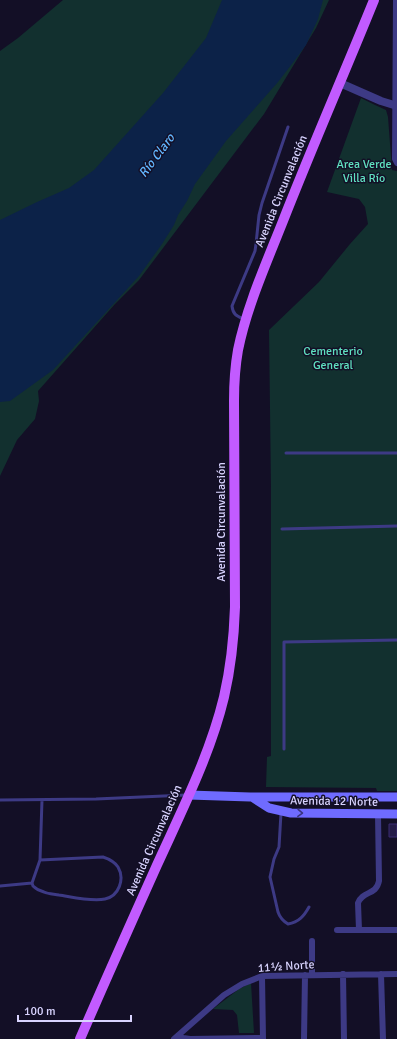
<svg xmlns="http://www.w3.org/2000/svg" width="397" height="1039" font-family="Signika,sans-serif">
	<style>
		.green { fill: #12302f }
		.water { fill: #0c2248 }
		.building { fill: #241b47; stroke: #3b2d73 }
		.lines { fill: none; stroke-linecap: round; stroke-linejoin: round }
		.service { stroke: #3d3a85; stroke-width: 3 }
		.minor { stroke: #3d3a85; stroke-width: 6 }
		.tertiary { stroke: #3d3a85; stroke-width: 8 }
		.secondary { stroke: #6f6bff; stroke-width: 9 }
		.primary { stroke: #c25bff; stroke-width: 10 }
		.oneway { stroke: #38347d }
		.labels { text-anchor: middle; stroke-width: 3; stroke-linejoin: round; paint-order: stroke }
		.park-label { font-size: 12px; fill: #5fe0c0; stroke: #130f26 }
		.street-label { font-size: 12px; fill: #d9d4ff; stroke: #130f26 }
		.water-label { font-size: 13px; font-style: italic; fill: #62b6ff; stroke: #130f26 }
	</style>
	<rect width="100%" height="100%" fill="#130f26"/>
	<path class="green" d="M63,0H329L316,28L264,114L139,280L115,304L38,391L39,401L35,419L17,440L0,476V51L18,38Z
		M361,98L375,105L386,110L388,117L392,170L397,171V791H377L376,788L266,787L267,757L271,756V487L269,330L319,282L350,244L368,224L365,207L359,199L327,192Z
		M251,983L254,1033H239L237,1015L233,1010L213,1009L239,989Z"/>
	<path class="water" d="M222,0H323L318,19L306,45L295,60L278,82L226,141L195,184L187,201L178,215L174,225L162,244L139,276L53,370L10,401L0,402V220L37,202L69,188L94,170L163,93L206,38Z"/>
	<path class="building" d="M389,824H397V837H389Z"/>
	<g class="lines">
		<path class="service" d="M244,319C237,316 233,315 232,306L255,251L256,244L259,215L262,203L288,127
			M286,453H397
			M282,529L397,526
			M284,749V642L397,640
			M0,800L96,799L186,795
			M281,813L279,847L274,859L270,877L278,912C280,918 283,921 288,924C299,922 304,916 309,907
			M40,860L103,857C109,859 114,861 118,867C125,879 119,896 105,899C92,902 72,897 59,895C54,894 48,894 44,892C40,891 36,889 33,886L32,883L40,860L42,800
			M0,886L32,883"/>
		<path class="minor" d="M396,0L395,159L397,163
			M337,930H397
			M359,930L358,903C363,890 376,896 379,881L378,814
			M312,941V975
			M343,974L344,1039
			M381,974L383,1039
			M262,976L263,1039
			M178,1036L183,1038L190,1039L263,1038
			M174,1039L224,995L242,984L262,976L397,974
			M304,1039L305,975"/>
		<path class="tertiary" d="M340,83L381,101L397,106"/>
		<path class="secondary" d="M189,795L250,797H397
			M252,797L269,808L291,813L397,814"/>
		<path class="primary" d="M80,1039C105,981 131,923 157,865C182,810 210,755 224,697C231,667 234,637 235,607L234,401C234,384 235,367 238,350C247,306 266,264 283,221C312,147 344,74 374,0"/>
	</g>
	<defs><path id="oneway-chevron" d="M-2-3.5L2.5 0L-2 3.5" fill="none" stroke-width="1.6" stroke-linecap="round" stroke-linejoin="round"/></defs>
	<use class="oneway" href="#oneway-chevron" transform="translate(300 813) rotate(2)"/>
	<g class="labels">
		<g class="park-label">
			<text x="364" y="168">Area Verde<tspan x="364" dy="14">Villa Río</tspan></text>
			<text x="333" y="355">Cementerio<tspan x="333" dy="14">General</tspan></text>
		</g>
		<g class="street-label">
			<text transform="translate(281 191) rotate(-68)" y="4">Avenida Circunvalación</text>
			<text transform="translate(221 522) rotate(-90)" y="4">Avenida Circunvalación</text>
			<text transform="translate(334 801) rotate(1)" y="4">Avenida 12 Norte</text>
			<text transform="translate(154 840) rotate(-66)" y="4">Avenida Circunvalación</text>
			<text transform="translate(286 966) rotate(-4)" y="4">11½ Norte</text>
		</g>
		<g class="water-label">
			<text transform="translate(156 155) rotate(-53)" y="5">Río Claro</text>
		</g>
	</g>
	<path d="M18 1015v6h113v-6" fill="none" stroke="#d9d4ff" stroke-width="2"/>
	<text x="24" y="1015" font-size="12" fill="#d9d4ff" stroke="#130f26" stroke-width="3" paint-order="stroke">100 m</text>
</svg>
